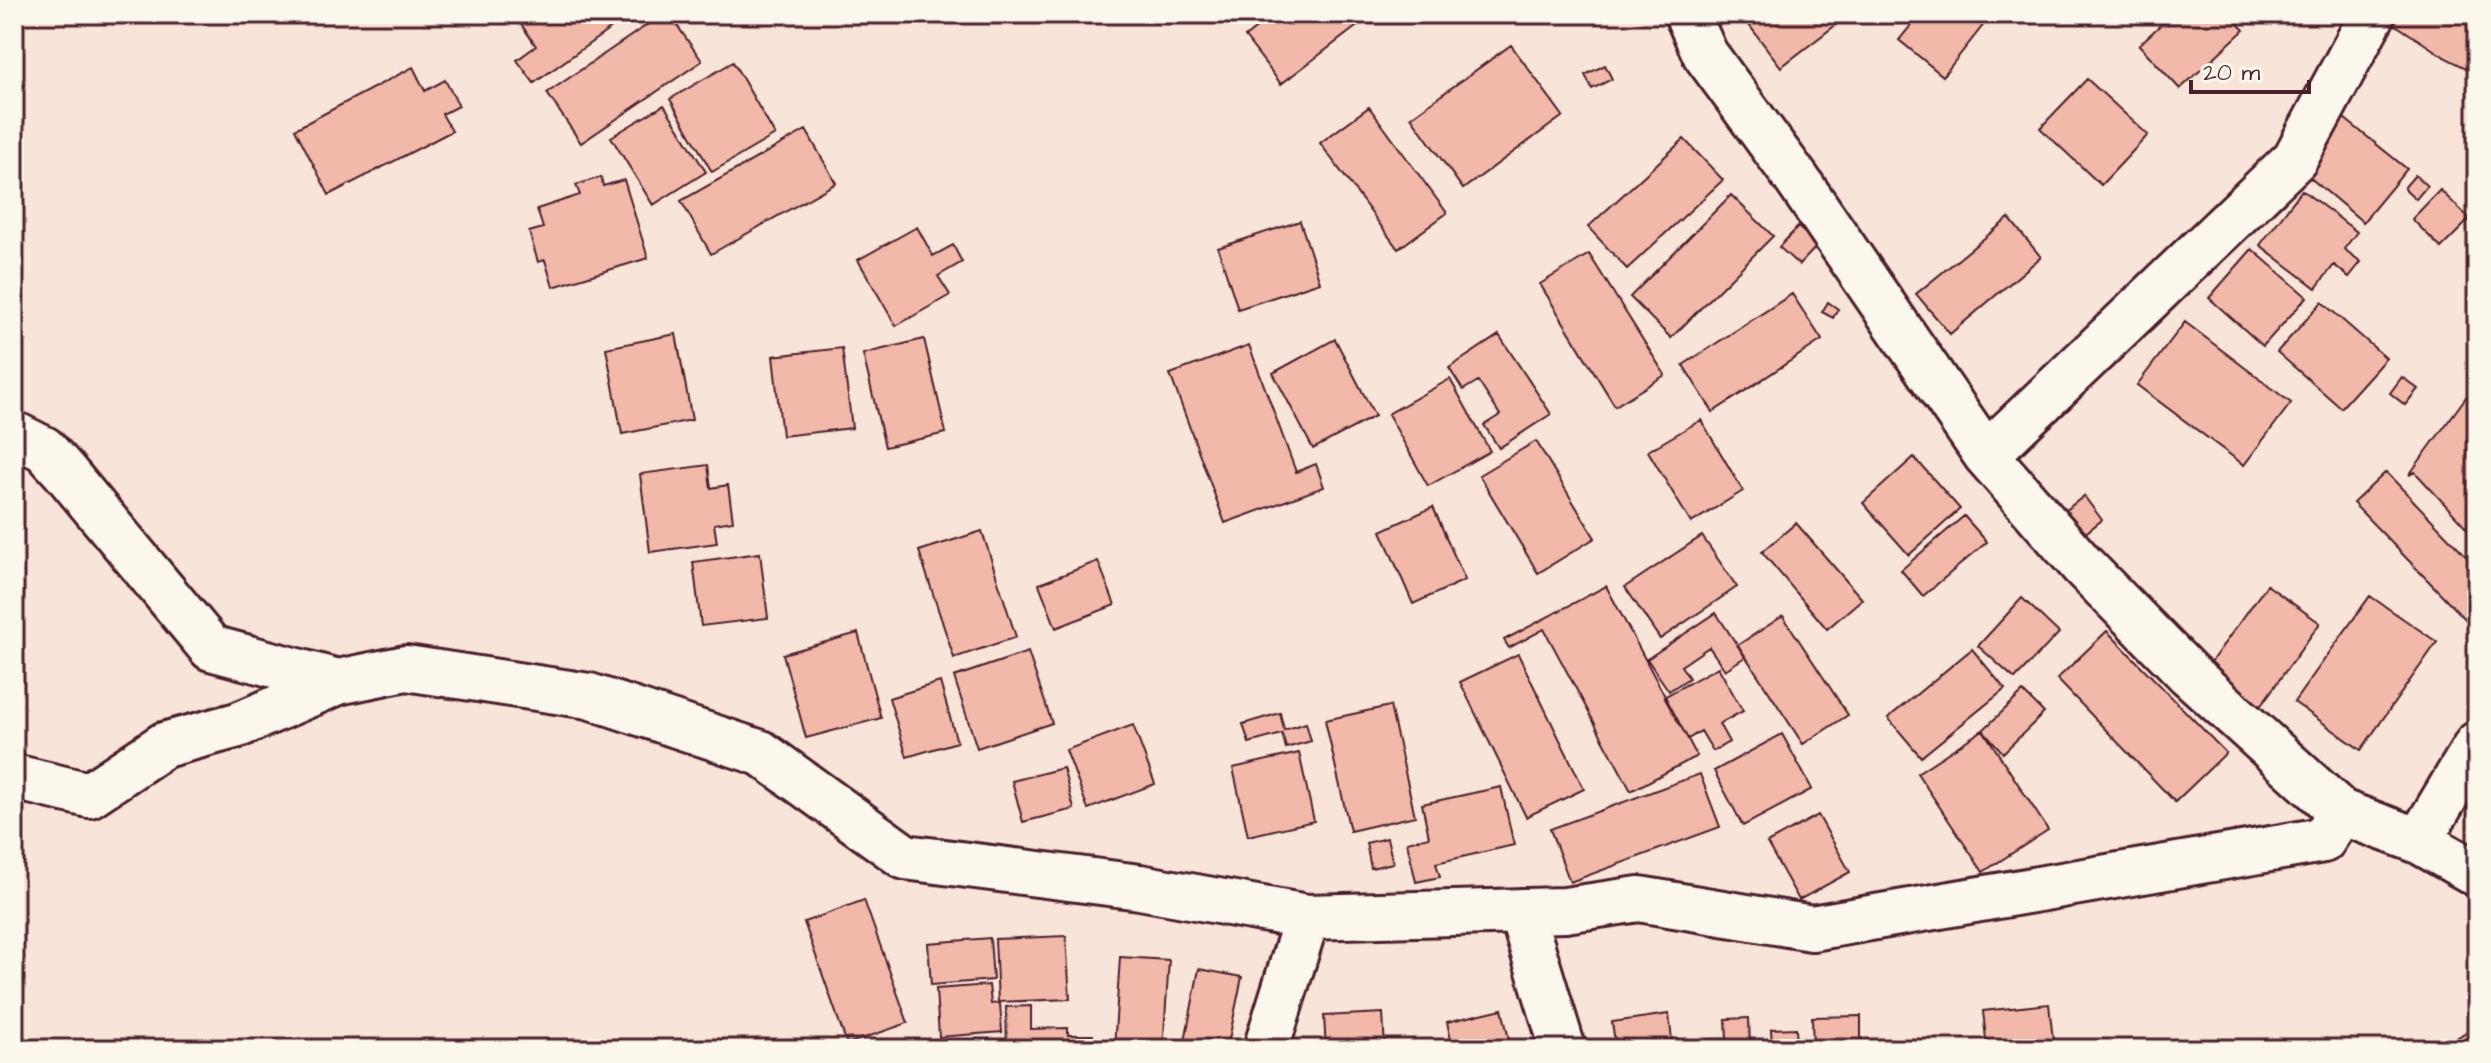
<svg xmlns="http://www.w3.org/2000/svg" width="2491" height="1063" font-family="'Architects Daughter',sans-serif">
	<style>
		.building { fill: #f2b9aa; stroke: #4a1f2b; stroke-width: 2 }
		.lines { fill: none; stroke-linecap: round; stroke-linejoin: round }
		.minor-casing { stroke: #4a1f2b; stroke-width: 50 }
		.minor { stroke: #fbf7ec; stroke-width: 44 }
	</style>
	<rect width="100%" height="100%" fill="#f8e4d8"/>
	<filter id="ink" filterUnits="userSpaceOnUse"><feTurbulence type="fractalNoise" baseFrequency=".0125" numOctaves="2"/><feDisplacementMap in="SourceGraphic" scale="16" xChannelSelector="R" yChannelSelector="G"/><feConvolveMatrix kernelMatrix="1 2 1 2 8 2 1 2 1" color-interpolation-filters="sRGB"/></filter>
	<g filter="url(#ink)">
		<path class="building" d="M514,14H631L534,83L517,60L536,46Z
			M663,14H669L702,61L581,143L547,93Z
			M1214,14H1231L1219,22Z
			M1274,14H1373L1281,84L1245,37Z
			M1746,14H1850L1781,67L1743,17Z
			M1920,14H1992L1943,76L1899,40Z
			M2172,14H2228L2244,30L2180,89L2139,45Z
			M2379,14H2477V65L2468,69L2446,58Z
			M1511,45L1563,116L1463,189L1411,117Z
			M733,62L775,135L712,172L670,99Z
			M1605,65L1612,79L1592,89L1585,75Z
			M413,67L425,91L445,80L459,106L442,114L452,131L329,195L295,129Z
			M2087,79L2148,135L2101,185L2040,128Z
			M664,105L706,172L653,205L611,137Z
			M1369,107L1447,213L1398,249L1320,143Z
			M2344,118L2407,169L2363,222L2301,170Z
			M806,130L836,183L711,254L681,201Z
			M1684,139L1723,180L1627,269L1588,227Z
			M2415,175L2427,186L2416,199L2404,188Z
			M601,177L603,186L624,180L648,258L553,287L545,260L538,262L529,232L543,228L537,209L580,195L576,185Z
			M2302,190L2357,232L2344,249L2361,262L2349,277L2334,265L2316,288L2260,245Z
			M2440,190L2470,219L2441,248L2412,219Z
			M1731,195L1773,236L1671,338L1630,297Z
			M2009,218L2041,257L1950,334L1916,294Z
			M1300,221L1320,282L1238,309L1218,248Z
			M917,227L933,256L953,245L962,262L938,276L950,295L896,326L858,260Z
			M1798,227L1818,245L1799,265L1779,247Z
			M2252,249L2307,297L2263,346L2209,298Z
			M1589,254L1665,375L1615,406L1540,284Z
			M1792,294L1822,340L1713,412L1683,365Z
			M1828,302L1838,309L1833,318L1822,312Z
			M2322,302L2386,358L2341,408L2277,352Z
			M2185,322L2291,403L2244,465L2137,385Z
			M14,332L25,341L14,354Z
			M676,334L692,420L622,434L606,348Z
			M1499,335L1551,414L1499,448L1484,425L1500,415L1478,381L1463,390L1449,368Z
			M924,339L946,433L885,447L863,354Z
			M1335,339L1375,416L1313,449L1273,373Z
			M1249,345L1296,472L1316,464L1324,487L1225,523L1170,374Z
			M842,348L852,428L782,436L773,356Z
			M2402,377L2418,389L2405,405L2390,393Z
			M1450,379L1490,451L1428,486L1388,414Z
			M2469,393L2477,401V539L2415,472L2409,475Z
			M1701,420L1743,491L1691,523L1648,451Z
			M1536,441L1595,538L1538,573L1479,475Z
			M1914,457L1960,509L1909,555L1863,503Z
			M708,465L711,488L728,485L733,521L714,524L717,543L650,552L640,474Z
			M2386,472L2477,567L2475,629L2353,503Z
			M2084,496L2102,520L2079,538L2061,514Z
			M1433,507L1465,580L1413,604L1381,531Z
			M1964,516L1987,542L1923,596L1901,570Z
			M1796,523L1862,599L1827,629L1762,552Z
			M982,531L1016,637L954,658L919,551Z
			M1702,536L1737,587L1660,639L1625,587Z
			M760,553L768,618L701,626L693,562Z
			M1098,561L1115,605L1056,628L1039,584Z
			M2267,585L2320,623L2259,708L2205,670Z
			M1606,586L1697,756L1631,791L1544,629L1509,648L1504,640Z
			M2370,596L2437,642L2361,750L2294,702Z
			M2022,598L2059,633L2015,679L1978,646Z
			M1716,613L1745,657L1725,670L1709,647L1681,666L1689,678L1669,691L1647,659Z
			M1783,616L1848,715L1803,744L1738,645Z
			M2107,631L2226,753L2175,802L2057,679Z
			M858,633L881,718L806,738L783,654Z
			M1972,649L2005,689L1921,757L1888,718Z
			M1028,652L1052,723L977,748L954,677Z
			M1518,654L1584,789L1526,817L1460,682Z
			M1718,667L1743,711L1719,724L1729,742L1713,751L1701,731L1688,739L1664,697Z
			M940,682L957,742L907,757L889,698Z
			M2023,692L2044,713L2003,753L1983,730Z
			M1390,706L1415,816L1350,831L1325,720Z
			M1280,713L1284,730L1306,723L1311,741L1286,748L1282,734L1249,743L1243,724Z
			M1133,725L1155,784L1088,809L1066,750Z
			M1983,730L2048,830L1983,872L1917,773Z
			M1782,734L1812,789L1743,826L1714,771Z
			M1299,753L1314,821L1248,836L1233,768Z
			M1063,768L1074,809L1023,822L1012,781Z
			M1700,774L1720,827L1570,882L1550,829Z
			M1501,787L1514,845L1436,863L1440,877L1416,882L1407,842L1429,837L1422,804Z
			M1818,815L1850,872L1799,900L1767,843Z
			M1387,838L1393,863L1371,868L1366,843Z
			M864,900L908,1023L847,1044L804,922Z
			M1066,936L1070,999L998,1002L995,939Z
			M990,938L993,980L931,985L928,943Z
			M1120,957L1169,960L1163,1049H1114Z
			M1199,969L1242,977L1227,1049L1184,1046Z
			M989,985L991,1004L1000,1003L1002,1032L939,1037L936,989Z
			M2049,1004L2054,1049H1987L1983,1011Z
			M1031,1006V1029L1068,1028V1035H1093V1049H1007L1006,1007Z
			M1502,1009L1511,1048L1453,1049L1447,1022Z
			M1383,1013L1385,1049H1326L1324,1016Z
			M1669,1014L1673,1049H1616L1612,1022Z
			M1861,1016V1041L1921,1040V1049H1813L1812,1017Z
			M1749,1018L1750,1049H1685L1684,1041L1727,1039L1726,1019Z
			M1796,1028L1797,1049H1772L1771,1029Z
			M2469,1030L2477,1042V1049H2440Z"/>
		<g class="lines">
			<g class="minor-casing">
				<path id="minor" d="M1687,14L1705,54L1796,178L1986,455L2083,566L2189,674L2341,812L2419,841L2477,874
					M14,434L44,449L64,471L211,648L338,682
					M1986,455L2295,159L2373,14
					M14,777L89,795L164,745L238,725L338,682L406,668L589,696L761,753L905,857L1140,887L1307,917L1565,910L1639,899L1812,928L2323,840L2341,812
					M2419,841L2477,744
					M1521,911L1563,1049
					M1266,1049L1307,917"/>
			</g>
			<use href="#minor" class="minor"/>
		</g>
	</g>
	<rect width="2491" height="1063" fill="none" stroke="#fbf7ec" stroke-width="48"/>
	<rect x="24" y="24" width="2443" height="1015" fill="none" stroke="#4a1f2b" stroke-width="3" filter="url(#ink)"/>
	<path d="M2191 80v12h118v-12" fill="none" stroke="#4a1f2b" stroke-width="4"/>
	<text x="2203" y="80" font-size="24" fill="#4a1f2b" stroke="#fbf7ec" stroke-width="6" paint-order="stroke">20 m</text>
</svg>
